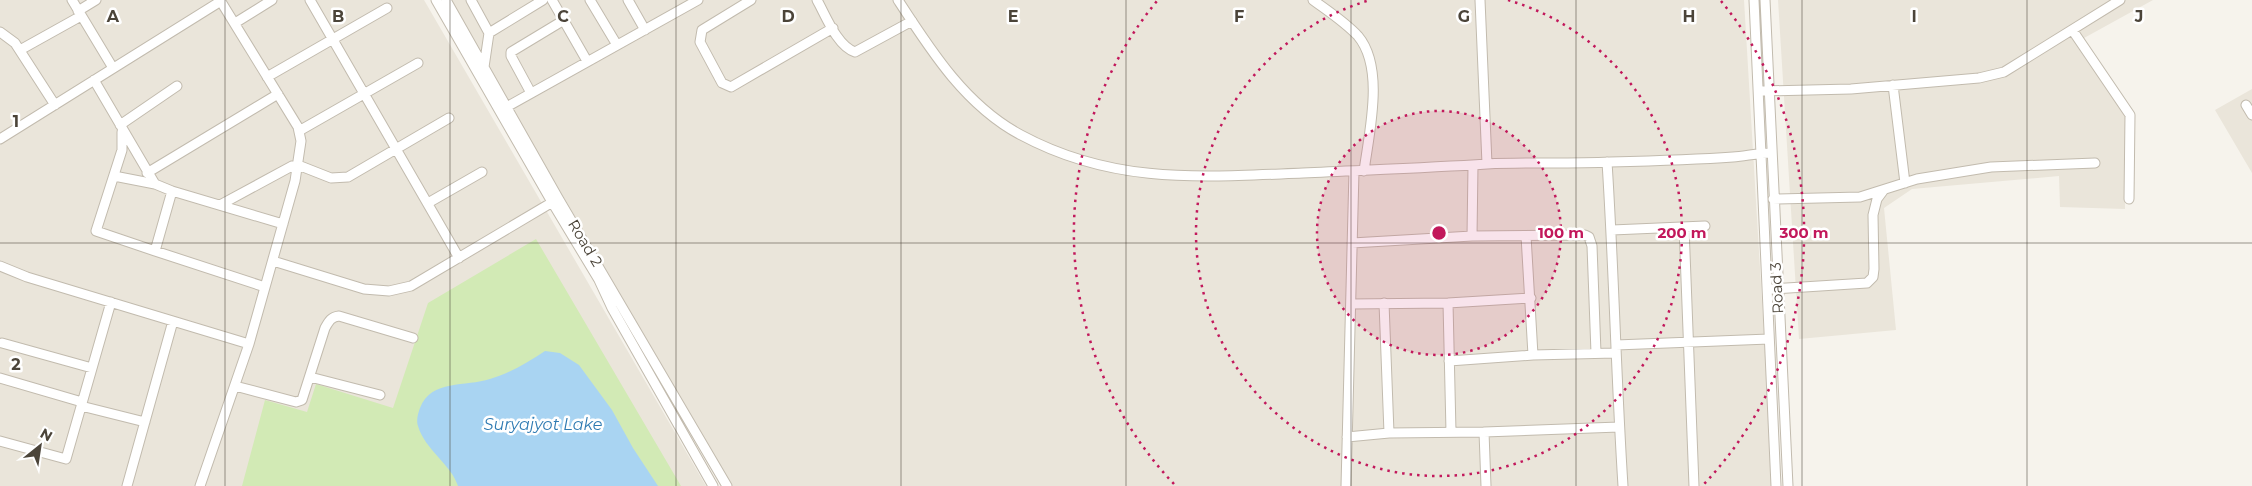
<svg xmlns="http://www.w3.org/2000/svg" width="2252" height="486" font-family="Montserrat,sans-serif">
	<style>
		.residential { fill: #eae5da }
		.green { fill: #d2eab5 }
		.water { fill: #a9d4f2 }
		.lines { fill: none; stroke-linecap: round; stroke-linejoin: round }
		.minor-casing { stroke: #c2bbae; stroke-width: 11 }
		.minor { stroke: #fff; stroke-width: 9 }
		.grid { fill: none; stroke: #4b4439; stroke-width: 1; stroke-opacity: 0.55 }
		.ring { fill: none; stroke: #c2185b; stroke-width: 2.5; stroke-dasharray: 2.5 5 }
		.labels { text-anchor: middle; stroke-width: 5; stroke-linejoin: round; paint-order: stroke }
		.street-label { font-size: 15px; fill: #4b4439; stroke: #fff }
		.water-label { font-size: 16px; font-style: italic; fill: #2e7ab2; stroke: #fff }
		.grid-label { font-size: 16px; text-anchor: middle; font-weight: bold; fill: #4b4439; stroke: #fff; stroke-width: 5; stroke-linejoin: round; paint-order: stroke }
		.centre { fill: #c2185b; stroke: #fff; stroke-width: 2.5 }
		.ring-label { font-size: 15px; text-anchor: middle; font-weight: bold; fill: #c2185b; stroke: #fff; stroke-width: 5; stroke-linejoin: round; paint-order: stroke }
	</style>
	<rect width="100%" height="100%" fill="#f6f3ec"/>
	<path class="residential" d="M0,0H424L706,486H0Z
		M449,0H1744L1773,486H732Z
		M1778,0H2153L2075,43L2125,115V209L2060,207L2059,176L1912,189L1884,208L1896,330L1799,339Z
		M2252,89V173L2215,110Z"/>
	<path class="green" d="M536,239L681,486H242L265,400L307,412L316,384L393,408L428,303Z"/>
	<path class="water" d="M545,351L560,353L579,365L612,410L633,448L658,486H458C451,464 425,450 418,426C416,421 418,413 420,408C431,379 466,387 490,379C510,373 527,363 545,351Z"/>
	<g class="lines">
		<g class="minor-casing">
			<path id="minor" d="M72,0L113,68
				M310,0L459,258
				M436,0L552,202L599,280L612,308L713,486
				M446,0L558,198L727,486
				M471,0L489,33L484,67
				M552,0L587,61
				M590,0L617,45
				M628,0L645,30
				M751,0L702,30L700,42L722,83L731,87L833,28
				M817,0C826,16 837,46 855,52L912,21
				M898,0C931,51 966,106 1021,135C1114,185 1202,177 1303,173C1364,170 1426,168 1487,164C1528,162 1569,164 1610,162C1651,161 1692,160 1733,157C1746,156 1758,153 1771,153
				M1313,0C1328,11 1345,22 1358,36C1385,68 1369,133 1364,171
				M1480,0L1487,164
				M1754,0L1776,486
				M1765,0L1788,486
				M78,11L96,0
				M235,23L272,0
				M2073,31L2130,115L2129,199
				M0,32L15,43L55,105
				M489,33L543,0
				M20,50L81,16
				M267,77L387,8
				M94,80L155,184L172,191L283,224
				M1893,85L1905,183
				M1763,91L1851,89L1979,78L2004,72L2120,0
				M531,93L511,56V52L564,20
				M2246,105L2252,115
				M503,109L698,0
				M120,125L177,86
				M299,131L418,63
				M122,132V150L96,231L155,251
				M0,139L221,1
				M1607,162C1614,270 1616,378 1623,486
				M147,173L278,94
				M114,176L155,184
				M172,191L155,251L265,287
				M1773,199L1860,197L1917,179L1991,167L2095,163
				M428,203L482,172
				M220,205L292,166L298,165L331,178L348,177L449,118
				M1684,227L1694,486
				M1612,230L1705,226
				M1472,236L1473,166
				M1526,236L1533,355
				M1352,243L1472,236L1585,235L1589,237L1592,246L1596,353
				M273,261L364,289L389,291L411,286L556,200
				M0,266L27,277L249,344
				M1772,289L1867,283L1873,277L1874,269L1873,215L1877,199L1883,191
				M1384,303L1389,433
				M1448,303L1451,432
				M1351,304L1448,303L1531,298
				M2,343L92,368
				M1616,345L1769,339
				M1449,361L1533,355L1615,353
				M310,377L380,395
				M0,378L82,402
				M235,386L296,402L302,400L325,328C329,321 331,317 339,316L413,338
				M81,406L145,422
				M1484,432L1486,486
				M1347,437L1389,433L1484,432L1619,427
				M0,441L66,459L111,302
				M127,486L173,321
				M200,486L249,344L295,181L301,141L298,127L220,0
				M1346,486L1354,171"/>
		</g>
		<use href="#minor" class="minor"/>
	</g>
	<path class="grid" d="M225,0V486M450,0V486M676,0V486M901,0V486M1126,0V486M1351,0V486M1576,0V486M1802,0V486M2027,0V486M0,243H2252"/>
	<circle cx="1439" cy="233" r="122" fill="#c2185b" fill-opacity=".12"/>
	<g class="ring">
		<circle cx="1439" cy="233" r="122"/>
		<path d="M1508 0A243 243 0 1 1 1370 0"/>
		<path d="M1174 484A365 365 0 0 1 1157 1M1721 1A365 365 0 0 1 1704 484"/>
	</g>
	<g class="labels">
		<g class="street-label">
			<text transform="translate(585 243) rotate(59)" y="5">Road 2</text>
			<text transform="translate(1777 288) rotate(-93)" y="5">Road 3</text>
		</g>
		<g class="water-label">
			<text x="543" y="430">Suryajyot Lake</text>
		</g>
	</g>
	<g class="grid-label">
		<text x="113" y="22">A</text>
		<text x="338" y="22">B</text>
		<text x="563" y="22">C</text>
		<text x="788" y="22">D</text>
		<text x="1013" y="22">E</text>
		<text x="1239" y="22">F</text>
		<text x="1464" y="22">G</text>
		<text x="1689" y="22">H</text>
		<text x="1914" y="22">I</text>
		<text x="2139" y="22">J</text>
		<text x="16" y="127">1</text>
		<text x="16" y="370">2</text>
	</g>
	<circle cx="1439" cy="233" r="8" class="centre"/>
	<g class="ring-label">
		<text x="1561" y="238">100 m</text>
		<text x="1682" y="238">200 m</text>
		<text x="1804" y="238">300 m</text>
	</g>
	<g transform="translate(40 446) rotate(30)" stroke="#ffffff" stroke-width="4" paint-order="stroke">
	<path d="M0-4L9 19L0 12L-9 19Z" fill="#4b4439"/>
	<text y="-8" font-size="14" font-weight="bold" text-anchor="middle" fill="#4b4439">N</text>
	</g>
</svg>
